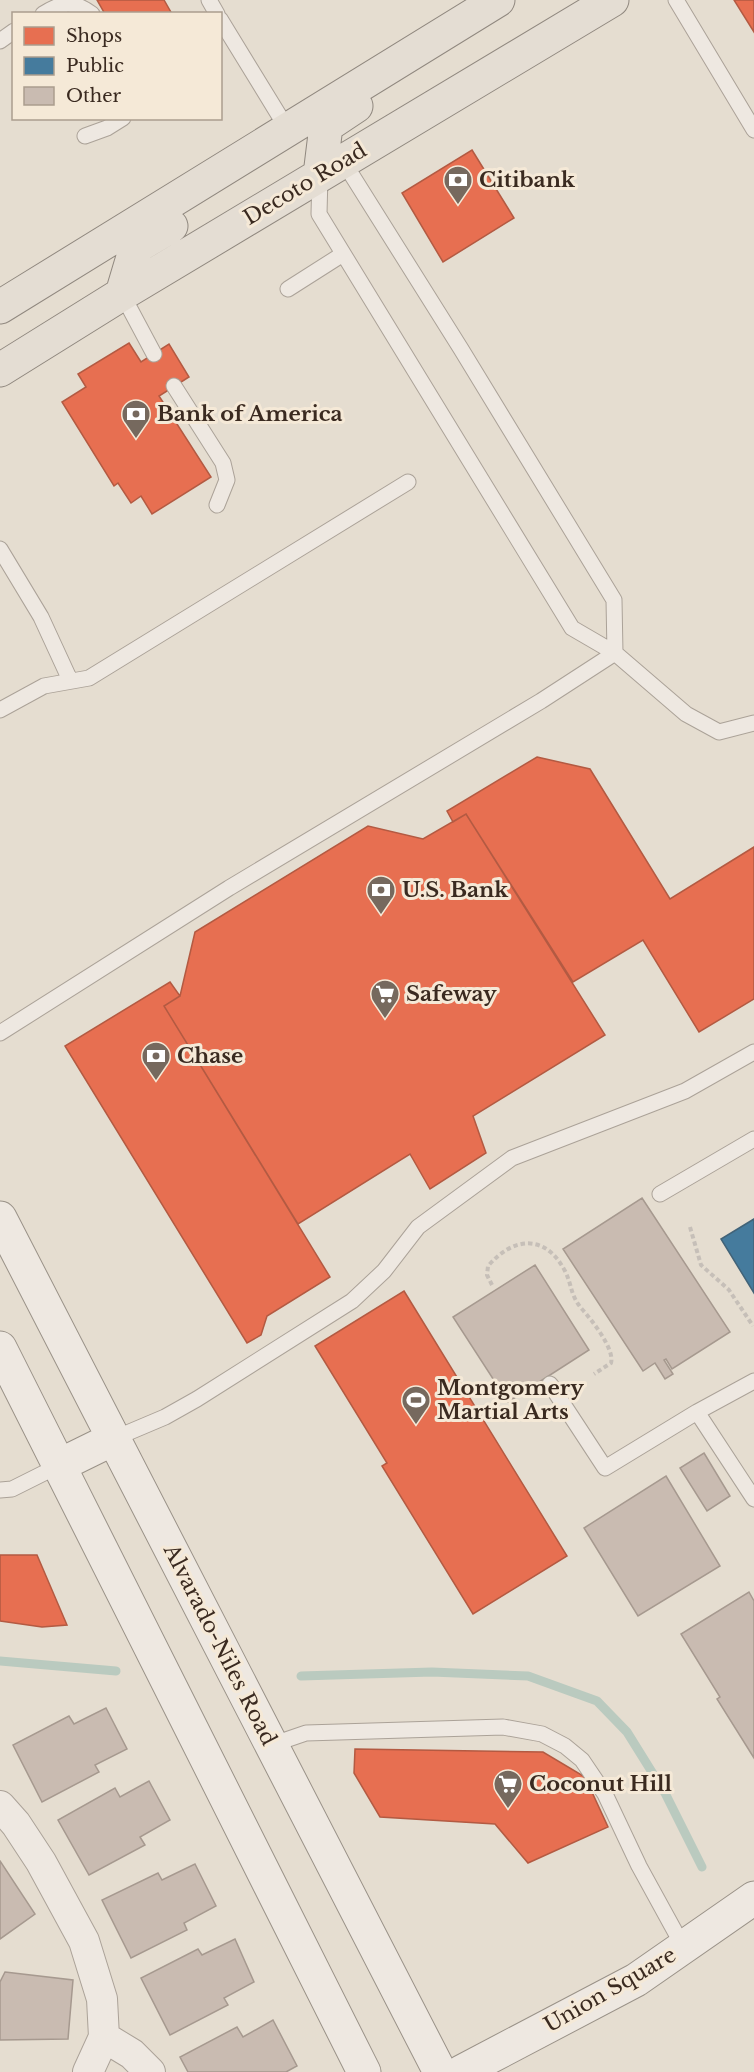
<svg xmlns="http://www.w3.org/2000/svg" width="754" height="2072" font-family="'Libre Baskerville',serif">
	<style>
		.shops { fill: #e76f51; stroke: #b35a42; stroke-width: 1.5 }
		.public { fill: #457b9d; stroke: #426378; stroke-width: 1.5 }
		.lines { fill: none; stroke-linecap: round; stroke-linejoin: round }
		.stream { stroke: #bacabf; stroke-width: 9 }
		.building { fill: #c9bbb1; stroke: #a6998f; stroke-width: 1.5 }
		.lane-casing { stroke: #aba298; stroke-width: 17 }
		.street-casing { stroke: #aba298; stroke-width: 32 }
		.secondary-casing { stroke: #9a9288; stroke-width: 35 }
		.primary-casing { stroke: #90887f; stroke-width: 35 }
		.path { stroke: #c6bfb8; stroke-width: 4; stroke-dasharray: 4.5 3; stroke-linecap: butt }
		.lane { stroke: #eee8e1; stroke-width: 15 }
		.street { stroke: #eee8e1; stroke-width: 30 }
		.secondary { stroke: #eee8e1; stroke-width: 33 }
		.primary { stroke: #e4ddd3; stroke-width: 33 }
		.labels { text-anchor: middle; stroke-width: 6; stroke-linejoin: round; paint-order: stroke }
		.poi-label { font-size: 21px; font-weight: bold; fill: #3a2a20; stroke: #f5e9d7; text-anchor: start }
		.street-label { font-size: 21px; fill: #3a2a20; stroke: #f5e9d7 }
	</style>
	<rect width="100%" height="100%" fill="#e5ddd0"/>
	<path class="shops" d="M97,0H164L172,14H105Z
		M734,0H754V32Z
		M472,150L514,218L443,262L402,193Z
		M129,343L141,362L169,344L189,377L159,396L211,477L152,514L141,496L131,503L118,483L114,486L62,402L86,387L78,374Z
		M537,757L590,769L670,899L754,847V999L699,1032L643,940L573,982L466,814L453,822L447,811Z
		M466,814L605,1035L473,1116L486,1153L430,1189L410,1154L298,1224L164,1006L180,996L195,932L368,826L423,839Z
		M170,982L180,996L164,1006L330,1277L267,1316L261,1335L247,1343L65,1046Z
		M404,1291L567,1556L473,1614L382,1466L387,1463L315,1346Z
		M0,1555H37L67,1625L42,1627L0,1621Z
		M355,1749L543,1752L585,1777L608,1827L528,1863L495,1824L380,1817L354,1773Z"/>
	<path class="public" d="M754,1219V1293L721,1239Z"/>
	<g class="lines">
		<path class="stream" d="M0,1661L116,1671
			M301,1676L432,1672L528,1676L597,1701L627,1732L665,1793L702,1867"/>
	</g>
	<path class="building" d="M642,1198L730,1332L672,1369L666,1359L664,1360L673,1374L665,1379L655,1363L643,1371L563,1249Z
		M535,1265L589,1350L508,1402L453,1317Z
		M704,1453L730,1496L707,1511L680,1468Z
		M666,1476L720,1566L638,1616L584,1528Z
		M749,1592L754,1601V1758L717,1699L720,1697L681,1634Z
		M106,1708L127,1749L95,1765L99,1772L42,1802L13,1745L69,1716L74,1724Z
		M149,1781L170,1820L140,1837L145,1845L89,1875L58,1820L115,1788L120,1797Z
		M0,1861L35,1914L0,1939Z
		M195,1864L216,1906L184,1923L187,1930L131,1958L102,1900L158,1873L162,1880Z
		M235,1939L254,1982L224,1998L228,2005L170,2035L141,1978L198,1949L202,1955Z
		M5,1972L73,1980L68,2039L0,2040V1982Z
		M273,2020L297,2066L286,2072H188L180,2057L237,2027L243,2037Z"/>
	<g class="lines">
		<g class="lane-casing">
			<path id="lane" d="M209,0L217,14
				M676,0L754,130
				M43,14C62,2 73,0 92,14
				M220,19L288,130
				M0,41L14,31
				M85,136L107,128L123,118
				M343,161L461,349L614,600L615,653
				M320,175L319,214L572,628L615,653L686,714L719,732L754,723
				M288,289L343,254
				M122,294L154,354
				M174,386L223,463L227,480L217,505
				M0,549L41,617L70,680
				M0,710L44,686L89,678L408,482
				M0,1033L229,888L541,701L615,653
				M660,1194L754,1139
				M550,1384L605,1468L697,1412L754,1381
				M697,1412L754,1499
				M113,1439L165,1417L197,1399L352,1301L384,1271L418,1227L512,1158L685,1091L754,1052
				M0,1490L12,1489L60,1465
				M271,1745L306,1733L503,1727L542,1734L565,1746L582,1760L605,1794L639,1866L684,1948"/>
		</g>
		<g class="street-casing">
			<path id="street" d="M0,1806L16,1824L41,1862L84,1941L102,1999L104,2037L88,2072
				M104,2037L132,2054L150,2072"/>
		</g>
		<g class="secondary-casing">
			<path id="secondary" d="M0,1218L440,2072
				M0,1348L364,2072
				M60,1465L113,1439
				M461,2072L636,1980L754,1898"/>
		</g>
		<g class="primary-casing">
			<path id="primary" d="M320,175L326,126L356,106
				M122,294L136,247L171,226
				M0,307L498,0
				M0,370L122,294L612,0"/>
		</g>
		<path class="path" d="M690,1227L701,1265L729,1290L753,1326
			M492,1285L487,1275L488,1266C513,1237 545,1233 565,1271C572,1285 570,1294 581,1308C591,1319 615,1349 611,1363L594,1374"/>
		<use href="#lane" class="lane"/>
		<use href="#street" class="street"/>
		<use href="#secondary" class="secondary"/>
		<use href="#primary" class="primary"/>
	</g>
	<defs>
		<g id="bank-pin" transform="scale(1.5)"><path d="M0 17L-7.5 6A9.5 9.5 0 1 1 7.5 6Z" fill="#76695e" stroke="#f5e9d7"/><path d="M-6-4H6V4H-6ZM0-2.3a2.3 2.3 0 1 0 0 4.6a2.3 2.3 0 1 0 0-4.6Z" fill="#fff"/></g>
		<g id="supermarket-pin" transform="scale(1.5)"><path d="M0 17L-7.5 6A9.5 9.5 0 1 1 7.5 6Z" fill="#76695e" stroke="#f5e9d7"/><path d="M-6-5.5h2.5l.6 2H6L4.5 2H-2.5L-4.4-4H-6ZM-1.5 3.2a1.3 1.3 0 1 0 .1 0ZM3 3.2a1.3 1.3 0 1 0 .1 0Z" fill="#fff"/></g>
		<g id="stadium-pin" transform="scale(1.5)"><path d="M0 17L-7.5 6A9.5 9.5 0 1 1 7.5 6Z" fill="#76695e" stroke="#f5e9d7"/><path d="M0-5a6.5 5 0 1 0 0 10a6.5 5 0 1 0 0-10ZM-3.5-1.8h7v3.6h-7Z" fill="#fff"/></g>
	</defs>
	<g fill-rule="evenodd">
		<use href="#bank-pin" x="458" y="180"/>
		<use href="#bank-pin" x="136" y="414"/>
		<use href="#bank-pin" x="381" y="890"/>
		<use href="#supermarket-pin" x="385" y="994"/>
		<use href="#bank-pin" x="156" y="1056"/>
		<use href="#stadium-pin" x="416" y="1400"/>
		<use href="#supermarket-pin" x="508" y="1784"/>
	</g>
	<g class="labels">
		<g class="poi-label">
			<text x="479" y="187">Citibank</text>
			<text x="157" y="421">Bank of America</text>
			<text x="402" y="897">U.S. Bank</text>
			<text x="406" y="1001">Safeway</text>
			<text x="177" y="1063">Chase</text>
			<text x="437" y="1395">Montgomery<tspan x="437" dy="24">Martial Arts</tspan></text>
			<text x="529" y="1791">Coconut Hill</text>
		</g>
		<g class="street-label">
			<text transform="translate(305 184) rotate(-31)" y="7">Decoto Road</text>
			<text transform="translate(220 1645) rotate(63)" y="7">Alvarado-Niles Road</text>
			<text transform="translate(610 1990) rotate(-30)" y="7">Union Square</text>
		</g>
	</g>
	<rect x="12" y="12" width="210" height="108" fill="#f5e9d7" stroke="#aa9d8e" stroke-width="1.5"/>
	<rect x="24" y="27" width="30" height="18" fill="#e76f51" stroke="#aa9d8e" stroke-width="1.5"/>
	<text x="66" y="42" font-size="18" fill="#3a2a20">Shops</text>
	<rect x="24" y="57" width="30" height="18" fill="#457b9d" stroke="#aa9d8e" stroke-width="1.5"/>
	<text x="66" y="72" font-size="18" fill="#3a2a20">Public</text>
	<rect x="24" y="87" width="30" height="18" fill="#c9bbb1" stroke="#aa9d8e" stroke-width="1.5"/>
	<text x="66" y="102" font-size="18" fill="#3a2a20">Other</text>
</svg>
